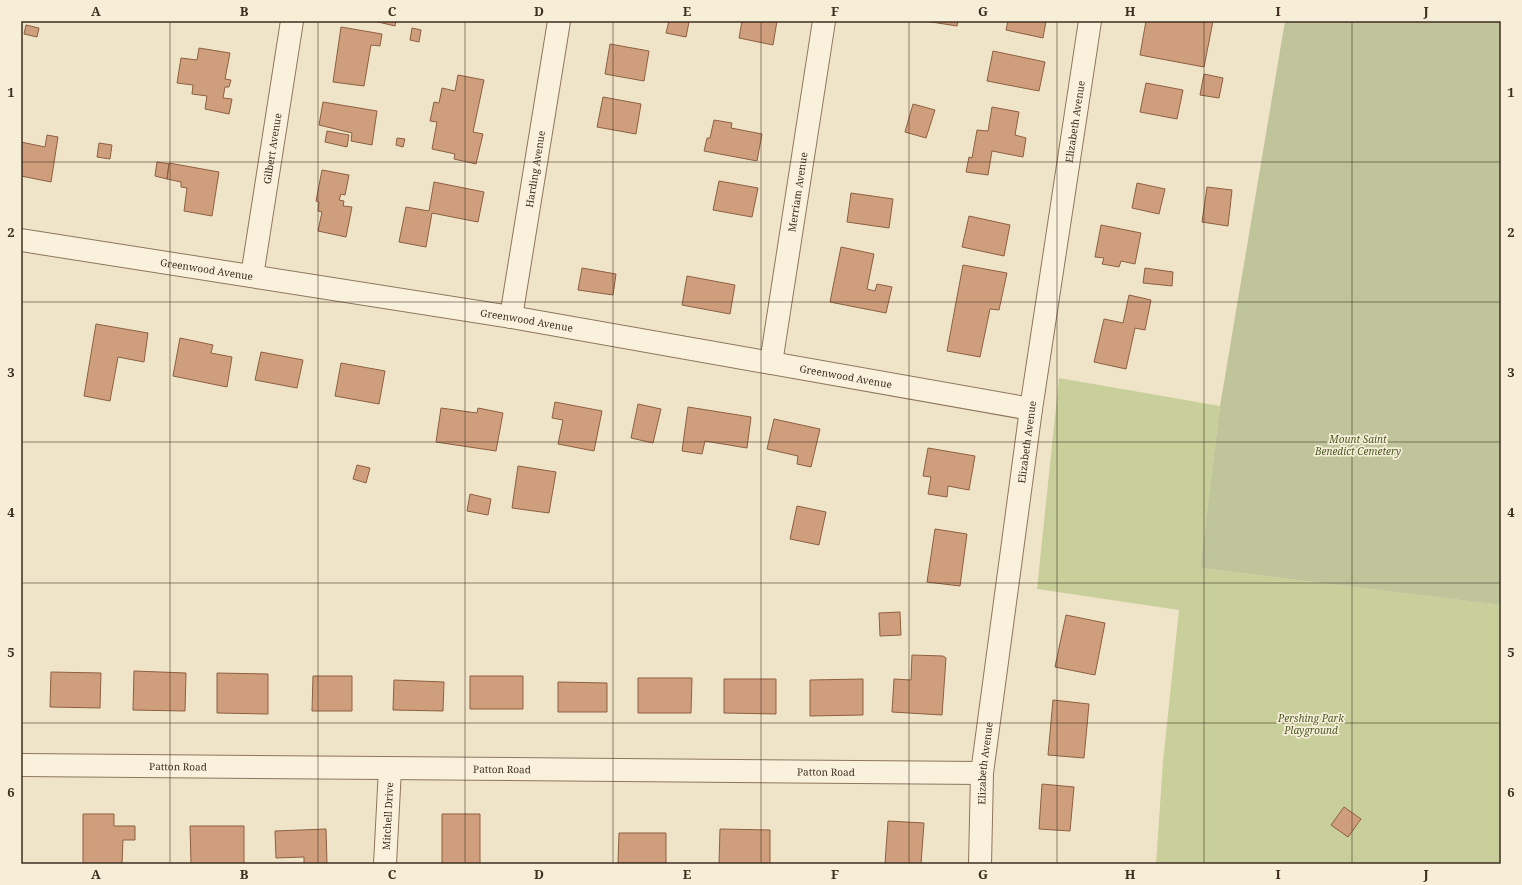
<svg xmlns="http://www.w3.org/2000/svg" width="1522" height="885" font-family="'Noto Serif',serif">
	<style>
		.green { fill: #c9cf9b }
		.cemetery { fill: #bfc49a }
		.building { fill: #cf9f7d; stroke: #8d5f41 }
		.lines { fill: none; stroke-linecap: round; stroke-linejoin: round }
		.street-casing { stroke: #8d765c; stroke-width: 24 }
		.street { stroke: #faf1dc; stroke-width: 22 }
		.grid { fill: none; stroke: #3d2e20; stroke-width: 1; stroke-opacity: 0.55 }
		.labels { text-anchor: middle; stroke-width: 3.5; stroke-linejoin: round; paint-order: stroke }
		.street-label { font-size: 10px; fill: #3d2e20; stroke: #f7eed8 }
		.park-label { font-size: 10px; font-style: italic; fill: #4d5a26; stroke: #f7eed8 }
		.neatline { fill: none; stroke: #3d2e20; stroke-width: 1.5 }
		.grid-label { font-size: 13px; text-anchor: middle; font-weight: bold; fill: #3d2e20 }
	</style>
	<rect width="100%" height="100%" fill="#f0e4c8"/>
	<path class="green" d="M1059,378L1220,406L1200,568L1501,605V864H1156L1163,761L1179,610L1037,589Z"/>
	<path class="cemetery" d="M1285,21H1501V605L1200,568L1220,406Z"/>
	<path class="building" d="M374,21H396L395,26Z
		M669,21L689,22L686,37L666,33Z
		M742,21H777L773,45L739,38Z
		M925,21H958L957,26Z
		M1008,21H1046L1043,38L1006,30Z
		M1146,21H1213L1204,67L1140,55Z
		M26,25L39,28L37,37L24,34Z
		M341,27L382,34L380,46L371,45L364,86L333,82Z
		M412,28L421,30L419,42L410,40Z
		M610,44L649,51L644,81L605,74Z
		M199,48L230,53L225,79L231,80L229,87H225L223,98L232,99L229,114L205,109L207,96L192,94L193,85L177,83L181,58L197,60Z
		M993,51L1045,62L1039,91L987,81Z
		M1204,74L1223,78L1219,98L1200,95Z
		M458,75L484,80L473,132L483,134L476,164L454,159L455,154L432,149L437,122L430,121L434,102L439,103L442,88L455,91Z
		M1146,83L1183,90L1177,119L1140,112Z
		M603,97L641,104L636,134L597,127Z
		M323,102L377,111L372,145L351,141L352,133L319,125Z
		M913,104L935,110L926,138L905,132Z
		M992,107L1019,112L1015,135L1026,138L1023,157L992,151L988,175L966,172L969,157L972,158L977,130L988,131Z
		M714,120L732,123L731,128L762,134L757,161L704,151L707,138H710Z
		M327,131L349,135L347,147L325,142Z
		M47,135L58,137L51,182L21,176V142L45,147Z
		M397,138L405,139L403,147L396,145Z
		M99,143L112,145L110,159L97,157Z
		M157,162L169,164L167,179L155,176Z
		M169,163L219,172L212,216L184,211L187,188L181,187V182L167,179Z
		M322,170L349,175L345,195L341,194L339,200L344,201L343,206L352,207L346,237L318,231L322,212L318,211L319,202L316,201Z
		M719,181L758,188L752,217L713,210Z
		M434,182L484,192L478,222L432,213L426,247L399,242L406,207L429,211Z
		M1137,183L1165,189L1159,214L1132,208Z
		M1207,187L1232,190L1228,226L1202,222Z
		M851,193L893,199L889,228L847,222Z
		M969,216L1010,225L1004,256L962,247Z
		M1101,225L1141,233L1135,264L1121,261L1119,267L1102,264L1104,258L1095,257Z
		M841,247L874,254L867,289L875,291L877,284L892,287L886,313L830,302Z
		M963,265L1007,273L999,310L990,309L980,357L947,351Z
		M582,268L616,274L613,295L578,290Z
		M1145,268L1173,272L1172,286L1143,283Z
		M687,276L735,285L730,314L682,305Z
		M1129,295L1151,300L1145,330L1135,328L1126,369L1094,362L1104,319L1123,323Z
		M96,324L148,333L144,362L118,357L110,401L84,396Z
		M180,338L213,345L211,353L232,357L227,387L173,376Z
		M261,352L303,360L297,388L255,380Z
		M341,363L385,371L379,404L335,396Z
		M555,402L602,411L594,451L558,444L563,420L552,418Z
		M638,404L661,409L653,443L631,438Z
		M688,407L751,417L747,448L705,441L702,454L682,451Z
		M441,408L477,413L478,408L503,413L496,451L436,442Z
		M774,419L820,429L811,467L797,464L798,456L767,449Z
		M928,448L975,456L969,490L948,486L947,497L928,494L931,477L923,476Z
		M357,465L370,468L366,483L353,479Z
		M518,466L556,472L549,513L512,508Z
		M470,494L491,499L488,515L467,511Z
		M797,506L826,512L819,545L790,539Z
		M935,529L967,534L960,586L927,582Z
		M900,612L901,635L880,636L879,613Z
		M1066,615L1105,623L1095,675L1055,667Z
		M912,655L943,656L946,658L942,715L892,712L894,679L911,680Z
		M134,671L186,673L185,711L133,710Z
		M51,672L101,673L100,708L50,707Z
		M217,673L268,674V714L217,713Z
		M313,676H352V711H312Z
		M470,676H523V709H470Z
		M638,678H692L691,713H638Z
		M724,679H776V714L724,713Z
		M863,679V715L810,716V680Z
		M394,680L444,682L443,711L393,710Z
		M558,682L607,683V712H558Z
		M1053,700L1089,704L1084,758L1048,755Z
		M1042,784L1074,787L1070,831L1039,829Z
		M1344,807L1361,819L1348,837L1331,825Z
		M83,814H114V826H135V840H123L122,864H83Z
		M442,814H480V864H442Z
		M888,821L924,823L921,864H885Z
		M190,826H244V864H191Z
		M326,829L327,864H304V857L276,858L275,831Z
		M720,829L770,830V864H719Z
		M619,833H666V863H618Z"/>
	<g class="lines">
		<g class="street-casing">
			<g id="street">
				<path id="s1" d="M21,240L511,317L1031,409"/>
				<path id="s2" d="M252,276L292,21"/>
				<path id="s3" d="M511,317L559,21"/>
				<path id="s4" d="M771,363L824,21"/>
				<path id="s5" d="M21,765L982,773"/>
				<path id="s6" d="M385,864L390,769"/>
				<path id="s7" d="M980,864L982,773L1031,409L1090,21"/>
			</g>
		</g>
		<use href="#street" class="street"/>
	</g>
	<path class="grid" d="M170,21V864M318,21V864M465,21V864M613,21V864M761,21V864M909,21V864M1057,21V864M1204,21V864M1352,21V864M21,162H1501M21,302H1501M21,442H1501M21,583H1501M21,723H1501"/>
	<g class="labels">
		<g class="street-label">
			<text dy="4" stroke="none"><textPath href="#s7" startOffset="749">Elizabeth Avenue</textPath></text>
			<text dy="4" stroke="none"><textPath href="#s2" startOffset="129">Gilbert Avenue</textPath></text>
			<text dy="4" stroke="none"><textPath href="#s3" startOffset="150">Harding Avenue</textPath></text>
			<text dy="4" stroke="none"><textPath href="#s4" startOffset="173">Merriam Avenue</textPath></text>
			<text dy="4" stroke="none"><textPath href="#s1" startOffset="188">Greenwood Avenue</textPath></text>
			<text dy="4" stroke="none"><textPath href="#s1" startOffset="512">Greenwood Avenue</textPath></text>
			<text dy="4" stroke="none"><textPath href="#s1" startOffset="836">Greenwood Avenue</textPath></text>
			<text dy="4" stroke="none"><textPath href="#s7" startOffset="425">Elizabeth Avenue</textPath></text>
			<text dy="4" stroke="none"><textPath href="#s7" startOffset="101">Elizabeth Avenue</textPath></text>
			<text dy="4" stroke="none"><textPath href="#s5" startOffset="157">Patton Road</textPath></text>
			<text dy="4" stroke="none"><textPath href="#s5" startOffset="481">Patton Road</textPath></text>
			<text dy="4" stroke="none"><textPath href="#s5" startOffset="805">Patton Road</textPath></text>
			<text dy="4" stroke="none"><textPath href="#s6" startOffset="48">Mitchell Drive</textPath></text>
		</g>
		<g class="park-label">
			<text x="1358" y="443">Mount Saint<tspan x="1358" dy="12">Benedict Cemetery</tspan></text>
			<text x="1311" y="722">Pershing Park<tspan x="1311" dy="12">Playground</tspan></text>
		</g>
	</g>
	<rect width="1522" height="885" fill="none" stroke="#f7eed8" stroke-width="44"/>
	<rect x="22" y="22" width="1478" height="841" class="neatline"/>
	<g class="grid-label">
		<text x="96" y="16">A</text>
		<text x="244" y="16">B</text>
		<text x="392" y="16">C</text>
		<text x="539" y="16">D</text>
		<text x="687" y="16">E</text>
		<text x="835" y="16">F</text>
		<text x="983" y="16">G</text>
		<text x="1130" y="16">H</text>
		<text x="1278" y="16">I</text>
		<text x="1426" y="16">J</text>
		<text x="11" y="97">1</text>
		<text x="1511" y="97">1</text>
		<text x="11" y="237">2</text>
		<text x="1511" y="237">2</text>
		<text x="11" y="377">3</text>
		<text x="1511" y="377">3</text>
		<text x="11" y="517">4</text>
		<text x="1511" y="517">4</text>
		<text x="11" y="657">5</text>
		<text x="1511" y="657">5</text>
		<text x="11" y="797">6</text>
		<text x="1511" y="797">6</text>
		<text x="96" y="879">A</text>
		<text x="244" y="879">B</text>
		<text x="392" y="879">C</text>
		<text x="539" y="879">D</text>
		<text x="687" y="879">E</text>
		<text x="835" y="879">F</text>
		<text x="983" y="879">G</text>
		<text x="1130" y="879">H</text>
		<text x="1278" y="879">I</text>
		<text x="1426" y="879">J</text>
	</g>
</svg>
